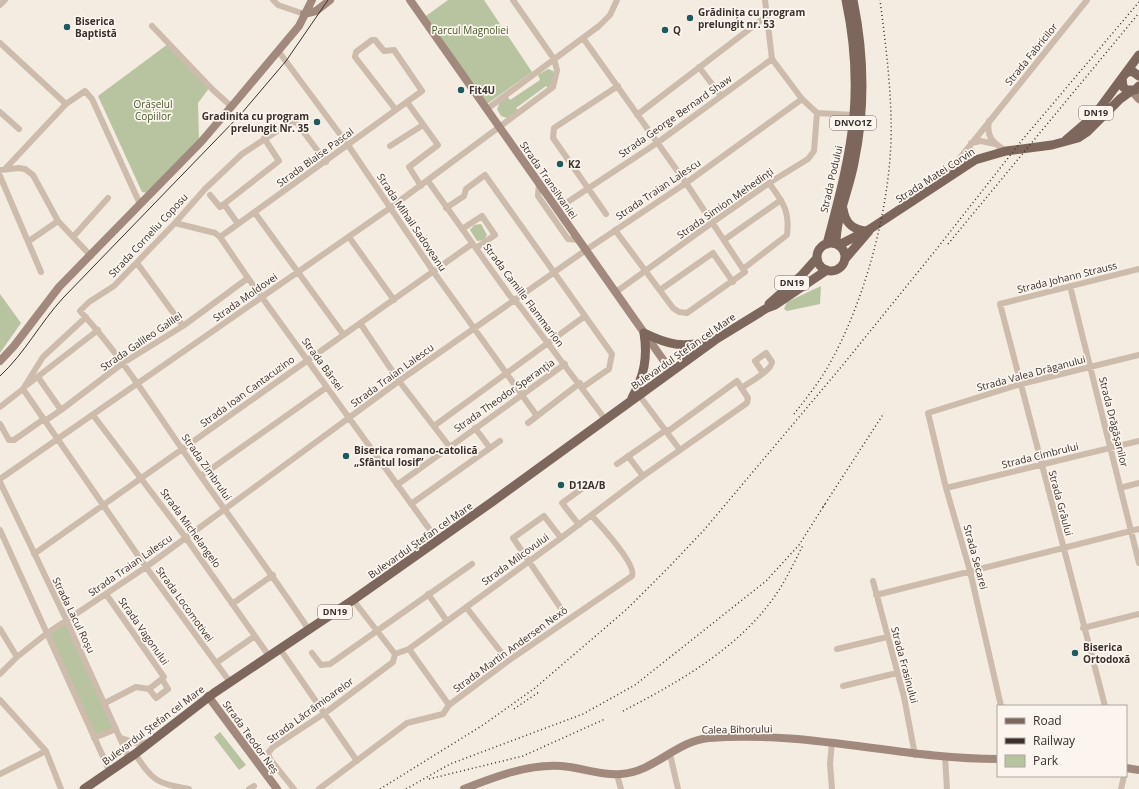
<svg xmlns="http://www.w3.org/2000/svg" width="1139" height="789" font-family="'Open Sans',sans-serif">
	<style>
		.green { fill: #b8c4a0 }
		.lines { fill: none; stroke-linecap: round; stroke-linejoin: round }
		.street { stroke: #cdbbac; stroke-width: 6 }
		.secondary { stroke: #a18a7d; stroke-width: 8 }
		.primary { stroke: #7d675c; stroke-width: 9 }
		.tram { stroke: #3b302b; stroke-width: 1 }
		.rail { stroke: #3b302b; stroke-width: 1.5; stroke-dasharray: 1 3; stroke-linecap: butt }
		.poi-dot { fill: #1f5a5e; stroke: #fbf5ee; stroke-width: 1.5 }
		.labels { text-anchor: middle; stroke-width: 3.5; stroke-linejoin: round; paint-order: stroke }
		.shield { fill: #fbf5ee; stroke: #756b66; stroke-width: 1 }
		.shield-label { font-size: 9px; font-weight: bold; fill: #3b302b }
		.poi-label { font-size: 10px; font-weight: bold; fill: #3b302b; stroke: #fbf5ee; text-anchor: start }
		.park-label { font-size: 10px; fill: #4a5a2e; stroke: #fbf5ee }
		.street-label { font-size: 10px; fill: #3b302b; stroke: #fbf5ee }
	</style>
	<rect width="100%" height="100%" fill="#f4ebe1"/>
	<path class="green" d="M448,0H484L532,72L487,104L426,16Z
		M168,44L210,87L198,103L199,140L149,193L142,192L98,96Z
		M548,69L553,71L554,75L549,89L546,86L516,108L519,111L507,118L501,116L497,109L500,102L507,96L510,100L540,80L538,75Z
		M481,224L487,235L484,240L477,241L470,230L474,225Z
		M821,286L820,304L787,311L784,309L787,302Z
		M0,294L21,323L0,353Z
		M67,620L116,729L94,738L46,634Z
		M220,732L246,765L239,770L214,737Z"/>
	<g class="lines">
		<path class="street" d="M273,0L278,5L304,14
			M765,0L772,59L802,99L817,113L854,115
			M0,5L5,0
			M152,26L213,90L232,107
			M583,38L686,183L743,269
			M0,43L66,104
			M279,52L348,145L433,271L537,416
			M699,67L721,96
			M407,102L438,145L409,167L421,186
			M487,109L599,26L610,15L617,0
			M0,112L19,129
			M637,115L768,15
			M989,121C986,137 993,143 1006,151
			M971,143L981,141L995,144
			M390,146L423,125
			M6,168L66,104L85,91L92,99L140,204
			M0,170L19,168L25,169L33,175L58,221L91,256
			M0,176L41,272
			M944,178L1087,0
			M428,181L510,296L519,305L605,419
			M539,183L538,196L568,239L579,240
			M210,195L220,207L224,204
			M446,208L464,196L466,189L485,175L612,354L609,369L583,387
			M557,209L657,143L772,59
			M255,213L343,334
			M606,214L553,138L554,128L618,86
			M175,223L215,233L220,237L248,278L438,541
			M238,224L224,204L279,161L264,138
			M462,229L482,216L495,235L476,248
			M615,230L673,308L679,312L687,313L745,272L743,269
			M73,237L108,198
			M220,237L422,91L394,50L384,51L375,40H372L356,52L355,57L396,110
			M349,237L394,300
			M724,240L781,200
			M29,241L58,221
			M137,263L183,326
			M743,269L787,235C790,211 783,202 769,183
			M1070,286L1139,563
			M660,290L713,253L733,282
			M616,292L713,222L769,183L808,159L814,151L817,113
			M360,323L399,381L449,446
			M38,377L61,410
			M27,385L98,330
			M741,388C749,383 772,370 772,362L766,353L755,361L763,373
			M23,389L146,567L230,682
			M639,395L680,450
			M0,407L23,389L43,357L86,317
			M93,415L186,538L269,656
			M528,423L580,383
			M0,424L9,440H14L41,421H45L61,410L123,363L183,326L248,278
			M434,426L585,316
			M475,428L490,448
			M628,456L643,476
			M617,464L666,430
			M201,476L327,387
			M0,479L390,208L553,87L557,70L554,59L513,0
			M0,482L64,615L129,758
			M397,485L565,364
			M946,488L1139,441
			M1120,488L1139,483
			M411,504L500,441
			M579,525L562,503L587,485
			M0,530L110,772
			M34,554L472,244
			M873,581L904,697L915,755
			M428,594L447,621
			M876,595L1139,529
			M353,600L395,654
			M232,604L273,575
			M466,607L508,661
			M560,607L513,538L544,516L561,538
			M1083,628L1139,614
			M0,629L17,657
			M309,630C274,577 237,527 200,475C161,420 126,361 80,311L89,302L114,286L175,223L205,189L242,154L291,122L297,123L326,162
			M280,649L357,761
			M409,649L449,705
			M837,649L887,637
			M312,653L321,665L330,664L472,564
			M395,654L409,649L561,538L643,476L747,403L748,398L737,381L667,432
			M216,663L255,636
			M0,674L17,657L46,634L146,567L399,381L586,250L686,183L802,99
			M843,686L897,673
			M149,689L162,679
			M0,700L46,751L61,789
			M105,703L136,687L149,689L156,698L168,689L162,679L164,677L106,594
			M1001,706L970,571L946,488L928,413L1021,384L1139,355
			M1105,706L1000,304L1139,269
			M94,738L116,729
			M121,738L139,744L148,742
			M832,742L830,764L832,789
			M135,754C154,782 156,783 189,789
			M670,754L678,789
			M945,757L947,789
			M0,774L46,751
			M617,775L621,789
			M249,789L254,786
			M294,789L270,759L268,753L273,747L325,713L393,662L395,654
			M319,789L407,723L443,714L449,705L508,661L632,576C637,565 600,525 592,516
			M1121,789L1124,776"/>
		<path class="secondary" d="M410,0L671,371
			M304,14L316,11L330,0
			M1132,91L1139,99
			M0,361L14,346L59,287L201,142L237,100L299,26L312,0
			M208,696L277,789
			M1126,768L1139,770
			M464,789C494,777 528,764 561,766C581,767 600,776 621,774C654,772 676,741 709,738C806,730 901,759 998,759"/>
		<path class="primary" d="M1126,73L1132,71L1139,76
			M1122,78L1123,87L1127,90H1135L1139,86
			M1066,140L1094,116L1139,55
			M843,209C845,222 851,229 865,231
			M817 257a14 14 0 1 1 28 0a14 14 0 1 1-28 0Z
			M827,244C838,202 850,159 854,115C857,77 854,37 846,0
			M836,244C836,217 849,190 854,163C865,110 864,53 853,0
			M839,245L870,229L975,160L1006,151L1052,145L1078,138L1087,132L1120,99L1131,91
			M845,259L869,231
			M769,304L801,276L817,258
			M644,333C669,345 682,348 709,341
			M632,398C644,376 648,358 644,333
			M84,789L135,754L214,693L353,600L492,502L715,340L767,308L775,305L827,270"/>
		<path class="tram" d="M0,376C25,353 40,323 63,298L241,114L286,61L328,0"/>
		<path class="rail" d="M948,244L1139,13
			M794,414C805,400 817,385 826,370C866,302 894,196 891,117C890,78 885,39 880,0
			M823,507L884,413
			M514,709L539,692
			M623,711C679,682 741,647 777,593C787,578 795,561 803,545
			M429,779L523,756L605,719
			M380,789L483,725L535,688L627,609L669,567L704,530L842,366L935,251L1023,139L1139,2
			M406,789L450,764L583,714L635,685L766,581L799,545L825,504"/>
	</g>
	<g class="poi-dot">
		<circle cx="690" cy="18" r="4"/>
		<circle cx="67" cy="27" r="4"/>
		<circle cx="665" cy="30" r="4"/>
		<circle cx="461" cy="90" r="4"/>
		<circle cx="317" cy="122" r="4"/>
		<circle cx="560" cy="164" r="4"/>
		<circle cx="346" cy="456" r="4"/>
		<circle cx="561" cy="485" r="4"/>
		<circle cx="1075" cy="653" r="4"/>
	</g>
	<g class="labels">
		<g class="shield">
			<rect x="1079" y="106" width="34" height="14" rx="3"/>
			<rect x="830" y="116" width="46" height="14" rx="3"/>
			<rect x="775" y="276" width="34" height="14" rx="3"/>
			<rect x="318" y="605" width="34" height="14" rx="3"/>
		</g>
		<g class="shield-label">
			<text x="1096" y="116">DN19</text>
			<text x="853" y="126">DNVO1Z</text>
			<text x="792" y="286">DN19</text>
			<text x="335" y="615">DN19</text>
		</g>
		<g class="poi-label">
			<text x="698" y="16">Grădinița cu program<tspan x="698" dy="12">prelungit nr. 53</tspan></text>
			<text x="75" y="25">Biserica<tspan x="75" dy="12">Baptistă</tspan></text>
			<text x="673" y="34">Q</text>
			<text x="469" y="94">Fit4U</text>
			<text x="309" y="120" text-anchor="end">Gradinita cu program<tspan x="309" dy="12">prelungit Nr. 35</tspan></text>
			<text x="568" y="168">K2</text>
			<text x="354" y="454">Biserica romano-catolică<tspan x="354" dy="12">„Sfântul Iosif”</tspan></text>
			<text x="569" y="489">D12A/B</text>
			<text x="1083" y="651">Biserica<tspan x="1083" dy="12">Ortodoxă</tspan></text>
		</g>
		<g class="park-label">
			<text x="470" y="34">Parcul Magnoliei</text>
			<text x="153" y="108">Orășelul<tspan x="153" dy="12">Copiilor</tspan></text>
		</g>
		<g class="street-label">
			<text transform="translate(1031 54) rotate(-51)" y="4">Strada Fabricilor</text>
			<text transform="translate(675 116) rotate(-35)" y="4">Strada George Bernard Shaw</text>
			<text transform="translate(315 157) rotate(-36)" y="4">Strada Blaise Pascal</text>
			<text transform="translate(935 175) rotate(-33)" y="4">Strada Matei Corvin</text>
			<text transform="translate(831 179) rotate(-77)" y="4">Strada Podului</text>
			<text transform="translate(549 180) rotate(55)" y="4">Strada Transilvaniei</text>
			<text transform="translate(658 189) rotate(-34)" y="4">Strada Traian Lalescu</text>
			<text transform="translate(725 203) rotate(-35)" y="4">Strada Simion Mehedinți</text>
			<text transform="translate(412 222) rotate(56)" y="4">Strada Mihail Sadoveanu</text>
			<text transform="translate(148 235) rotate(-47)" y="4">Strada Corneliu Coposu</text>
			<text transform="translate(1067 277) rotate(-14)" y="4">Strada Johann Strauss</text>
			<text transform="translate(524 295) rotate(53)" y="4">Strada Camille Flammarion</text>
			<text transform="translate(245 297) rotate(-35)" y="4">Strada Moldovei</text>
			<text transform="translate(141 341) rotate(-34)" y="4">Strada Galileo Galilei</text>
			<text transform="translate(683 351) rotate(-35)" y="4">Bulevardul Ștefan cel Mare</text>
			<text transform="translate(323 364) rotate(54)" y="4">Strada Bârsei</text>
			<text transform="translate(1031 373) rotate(-15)" y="4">Strada Valea Drăganului</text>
			<text transform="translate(392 375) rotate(-36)" y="4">Strada Traian Lalescu</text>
			<text transform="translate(247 391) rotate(-36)" y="4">Strada Ioan Cantacuzino</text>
			<text transform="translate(504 395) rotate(-35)" y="4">Strada Theodor Speranția</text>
			<text transform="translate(1114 422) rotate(76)" y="4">Strada Drăgășanilor</text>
			<text transform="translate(1040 455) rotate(-14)" y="4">Strada Cimbrului</text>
			<text transform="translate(207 467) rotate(55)" y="4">Strada Zimbrului</text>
			<text transform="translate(1061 503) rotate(75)" y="4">Strada Grâului</text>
			<text transform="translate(191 528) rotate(54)" y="4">Strada Michelangelo</text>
			<text transform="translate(420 540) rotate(-35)" y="4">Bulevardul Ștefan cel Mare</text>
			<text transform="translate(976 557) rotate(75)" y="4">Strada Secarei</text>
			<text transform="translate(515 559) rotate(-36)" y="4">Strada Milcovului</text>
			<text transform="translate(130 565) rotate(-35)" y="4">Strada Traian Lalescu</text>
			<text transform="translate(185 604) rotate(54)" y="4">Strada Locomotivei</text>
			<text transform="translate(74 615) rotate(64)" y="4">Strada Lacul Roșu</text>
			<text transform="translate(144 631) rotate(55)" y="4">Strada Vagonului</text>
			<text transform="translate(510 649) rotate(-36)" y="4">Strada Martin Andersen Nexö</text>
			<text transform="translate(905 665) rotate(75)" y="4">Strada Frasinului</text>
			<text transform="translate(310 710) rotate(-36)" y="4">Strada Lăcrămioarelor</text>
			<text transform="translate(153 725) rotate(-37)" y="4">Bulevardul Ștefan cel Mare</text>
			<text transform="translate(737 729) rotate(-1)" y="4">Calea Bihorului</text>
			<text transform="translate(251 737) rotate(54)" y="4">Strada Teodor Neș</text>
		</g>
	</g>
	<rect x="997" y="705" width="130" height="72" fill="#fbf5ee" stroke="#aea6a0"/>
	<rect x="1005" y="718" width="20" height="6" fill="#7d675c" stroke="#aea6a0"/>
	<text x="1033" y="725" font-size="12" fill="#3b302b">Road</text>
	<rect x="1005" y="738" width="20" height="6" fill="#3b302b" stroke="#aea6a0"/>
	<text x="1033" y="745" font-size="12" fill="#3b302b">Railway</text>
	<rect x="1005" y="755" width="20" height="12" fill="#b8c4a0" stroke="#aea6a0"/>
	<text x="1033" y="765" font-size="12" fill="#3b302b">Park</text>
</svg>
